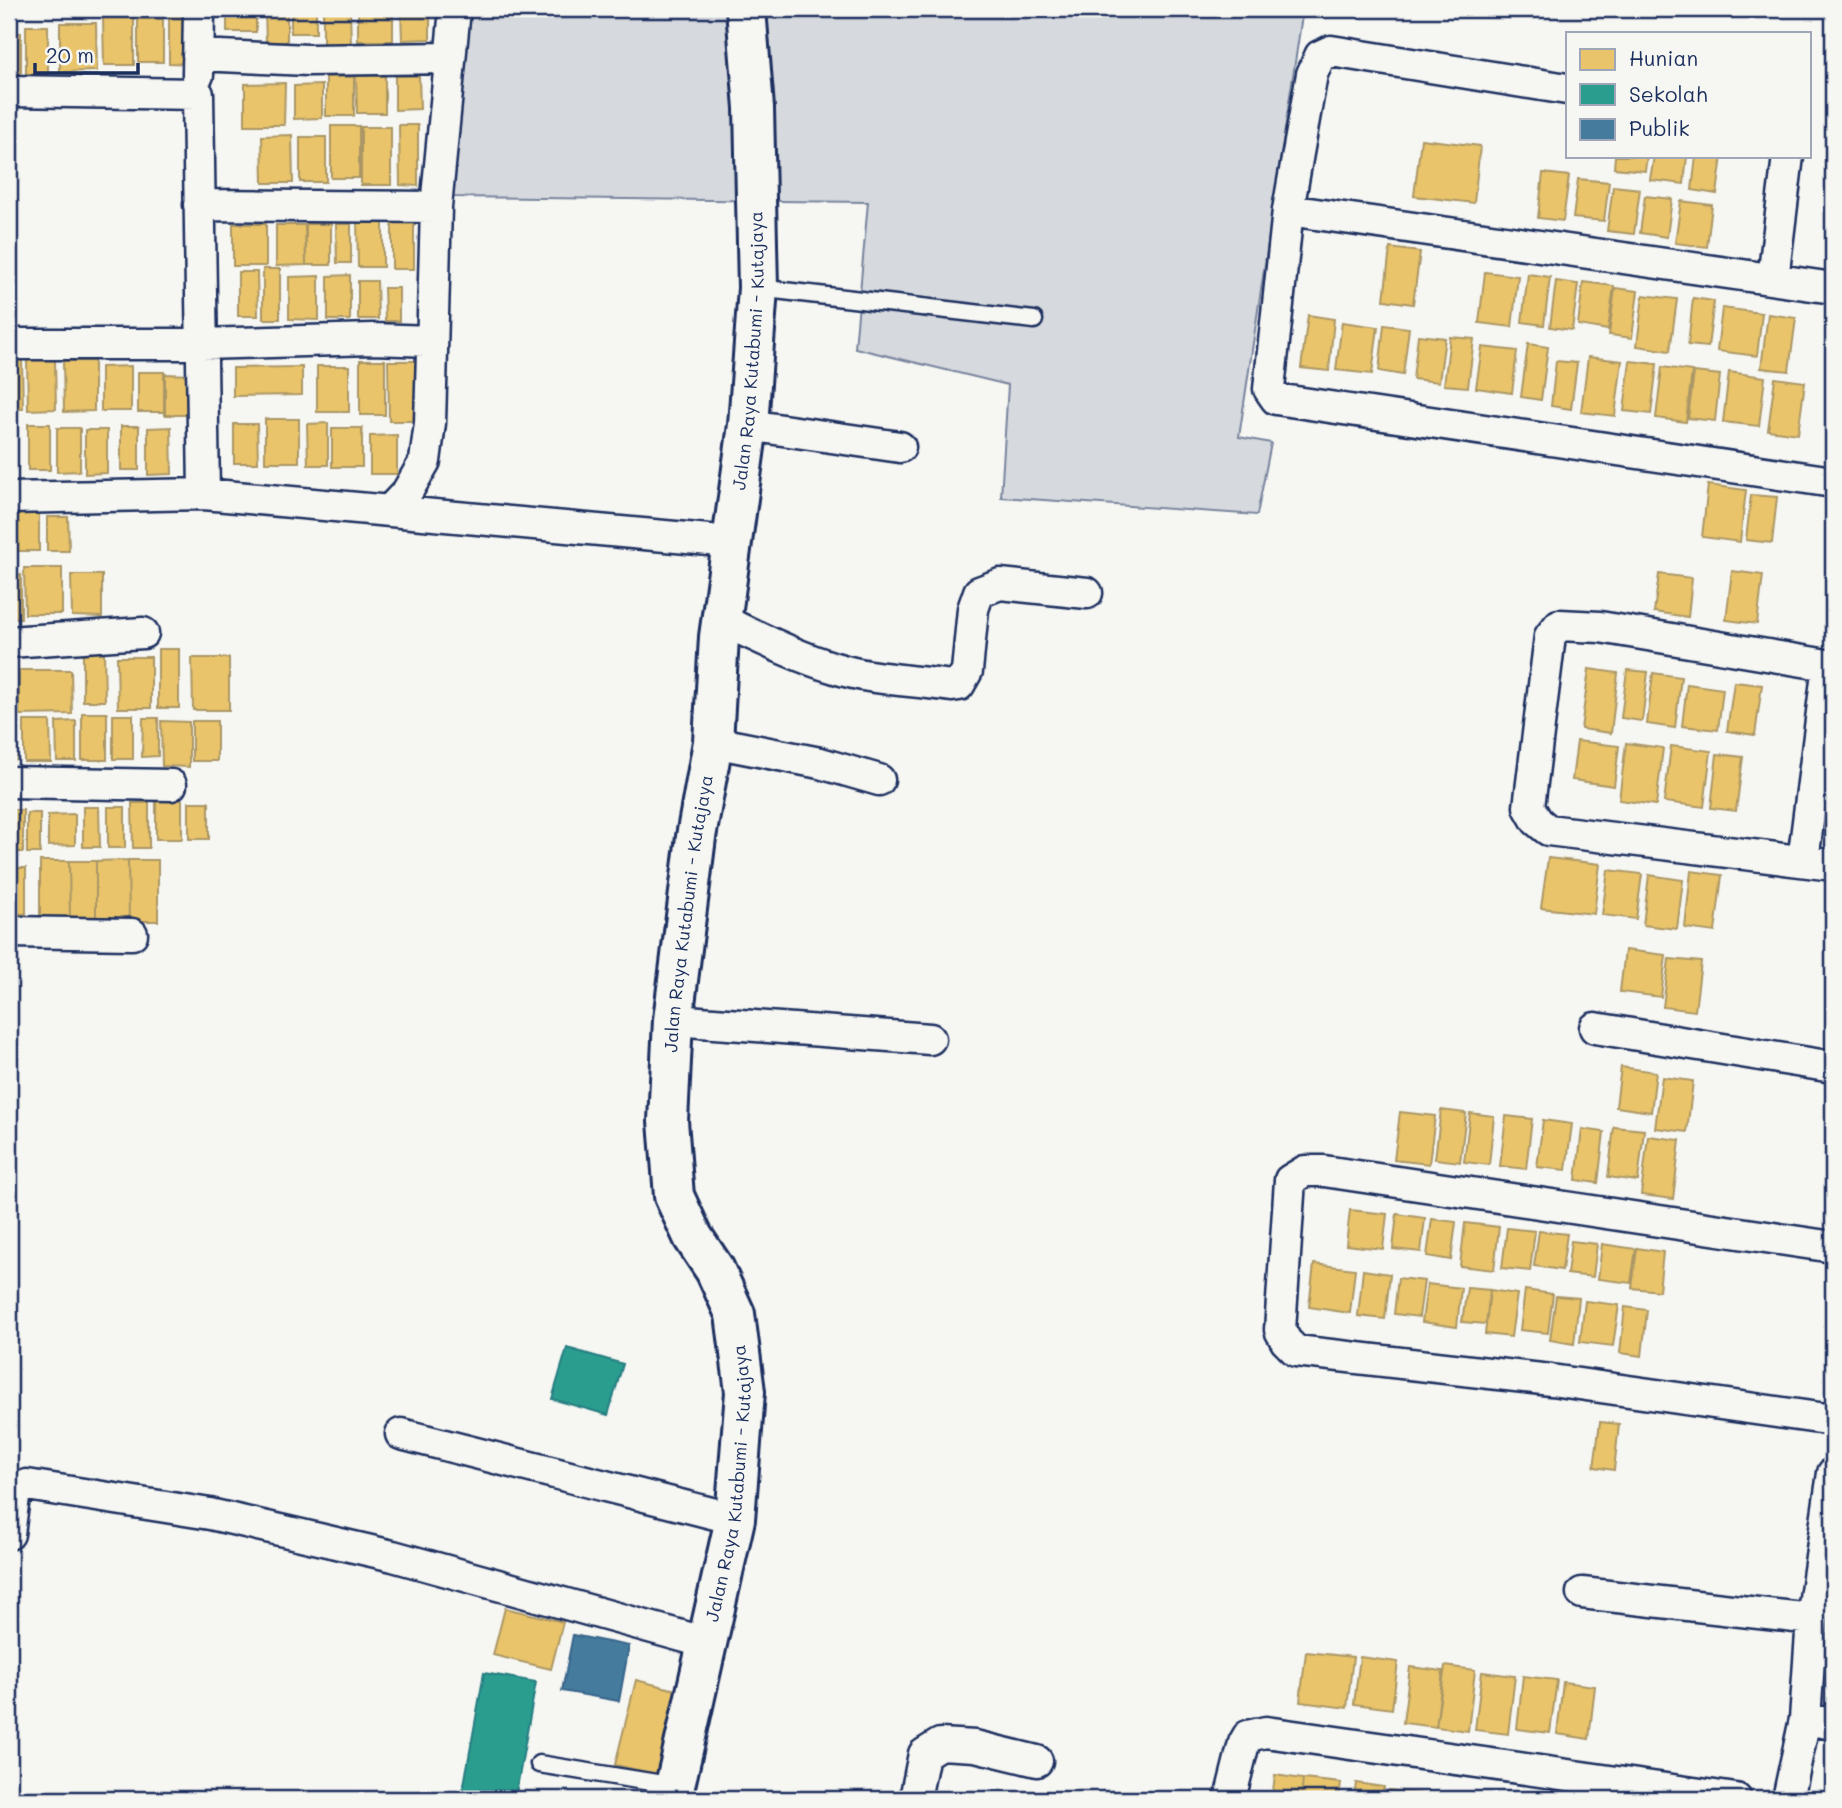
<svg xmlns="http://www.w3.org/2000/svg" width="1842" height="1808" font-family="Mali,sans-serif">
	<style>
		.green { fill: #d6d9dd; stroke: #78849e; stroke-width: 2 }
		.homes { fill: #e9c46a; stroke: #ab9766; stroke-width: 2 }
		.schools { fill: #2a9d8f; stroke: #267c80; stroke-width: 2 }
		.public { fill: #457b9d; stroke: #38648a; stroke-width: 2 }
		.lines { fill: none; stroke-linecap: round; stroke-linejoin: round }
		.service-casing { stroke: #1b2f5e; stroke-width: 21 }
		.minor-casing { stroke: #1b2f5e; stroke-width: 35 }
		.tertiary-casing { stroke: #1b2f5e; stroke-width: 44 }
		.service { stroke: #f6f6f2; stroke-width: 16 }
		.minor { stroke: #f6f6f2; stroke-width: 30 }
		.tertiary { stroke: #f6f6f2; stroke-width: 38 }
		.labels { text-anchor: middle; stroke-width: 7; stroke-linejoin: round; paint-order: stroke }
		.street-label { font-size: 18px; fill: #1b2f5e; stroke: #f6f6f2 }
	</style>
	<rect width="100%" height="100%" fill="#f6f6f2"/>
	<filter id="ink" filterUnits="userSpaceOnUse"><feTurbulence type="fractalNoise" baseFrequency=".0143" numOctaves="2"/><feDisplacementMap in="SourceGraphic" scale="14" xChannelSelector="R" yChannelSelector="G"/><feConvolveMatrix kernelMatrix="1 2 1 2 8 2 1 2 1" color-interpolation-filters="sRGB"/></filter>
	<g filter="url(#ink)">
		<path class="green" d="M469,9H1303L1239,437L1271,443L1257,515L1001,497L1008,385L855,348L868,202L453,197Z"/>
		<path class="homes" d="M45,9H78V12H45Z
			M227,9H256V32H227Z
			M265,9H287V42H266Z
			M291,9H316V33H291Z
			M323,9H350L351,45H323Z
			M358,9H393V41H358Z
			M401,9H430V39L402,40Z
			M193,12V64L169,63V13Z
			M103,17H134V65H104Z
			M138,19H163V62H138Z
			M60,23H96L97,71L60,72Z
			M26,26H48V74H26Z
			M9,33H21V77H9Z
			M356,76H385V113H357Z
			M395,76H419L420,109L395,110Z
			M326,77H354V116H326Z
			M285,83L284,125H245V84Z
			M322,85V118L294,119V86Z
			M399,125H418V186L400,185Z
			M331,126H359V178H331Z
			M361,127H391V185H361Z
			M292,135L293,183H263L262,136Z
			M300,137H326V182H300Z
			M1421,139L1480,146L1474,203L1414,196Z
			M1615,156H1647L1645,171L1614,168Z
			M1654,156H1687L1684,184L1650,180Z
			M1696,156H1722L1717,194L1692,190Z
			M1543,173L1569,176L1563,221L1538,218Z
			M1578,179L1609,182L1604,221L1573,218Z
			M1613,186L1640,189L1634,234L1607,231Z
			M1645,196L1672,199L1667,237L1640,233Z
			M1681,201L1712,205L1707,247L1675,243Z
			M357,218H383V267H358Z
			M392,223H414V269H392Z
			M233,224H266V266H233Z
			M306,224H331V265H306Z
			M336,224H351V263H337Z
			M276,225H305L306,265L276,266Z
			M1390,248L1420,252L1413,304L1384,300Z
			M263,269H280V319H263Z
			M238,272H257L258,316H238Z
			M1485,272L1518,276L1512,327L1479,323Z
			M1528,274L1550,277L1544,325L1522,322Z
			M350,275V320H328V276Z
			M319,276V320L289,319V277Z
			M358,281H377L378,319H358Z
			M1556,281L1578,284L1572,330L1550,327Z
			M1583,282L1614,286L1608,330L1578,325Z
			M384,288H399V321H385Z
			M1615,288L1638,291L1632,338L1609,335Z
			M1643,295L1677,299L1670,351L1637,346Z
			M1693,298L1714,301L1708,347L1688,345Z
			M1722,308L1762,313L1757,356L1717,351Z
			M1768,314L1796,318L1789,371L1761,368Z
			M1308,315L1334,319L1329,371L1301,368Z
			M1342,322L1378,327L1372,374L1336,370Z
			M1384,325L1409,328L1403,375L1379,371Z
			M1418,335L1445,338L1439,382L1413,379Z
			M1450,337L1474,339L1468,387L1444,385Z
			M1528,344L1548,347L1541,400L1521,397Z
			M1482,347L1517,351L1512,393L1476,388Z
			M1588,357L1622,361L1615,416L1581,412Z
			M9,359H22L23,409H9Z
			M27,360H55L56,409L28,410Z
			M360,360H385V415H360Z
			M63,361H94V411L64,412Z
			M388,361H428V421H389Z
			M1556,361L1577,363L1571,409L1551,406Z
			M1630,361L1657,364L1651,414L1624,411Z
			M131,366V411H101V367Z
			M317,366H349V412H317Z
			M302,367V395L233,396V368Z
			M1662,367L1692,371L1686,422L1656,418Z
			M138,372H164V412H138Z
			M1694,372L1720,375L1715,421L1688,418Z
			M1729,372L1765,377L1759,426L1723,422Z
			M165,374L192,375V415H165Z
			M1775,378L1805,382L1798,434L1768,430Z
			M265,419H299V462H265Z
			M328,423V465H308L307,424Z
			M28,424H50V470H28Z
			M234,424H257L258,463H234Z
			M121,426H139V470H121Z
			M171,427L172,474L148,475V428Z
			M57,428H80V471L57,472Z
			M332,428H362V467H332Z
			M85,430H107V473L85,474Z
			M9,433H12V474H9Z
			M397,435V474H370V436Z
			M1708,485L1746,490L1740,542L1702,537Z
			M1751,495L1777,497L1772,543L1746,540Z
			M16,514H39V551H16Z
			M47,517H68L69,551H47Z
			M9,518H11L12,555H9Z
			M24,568H62V614H25Z
			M1732,571L1763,575L1757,624L1726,620Z
			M9,574L21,575V618H9Z
			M1659,574L1692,578L1688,617L1654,612Z
			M71,575H102V617L72,616Z
			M158,649H179V708H158Z
			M104,652L105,701H83V653Z
			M117,657H151V708H118Z
			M192,658H229V710H193Z
			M1589,669L1618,673L1611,733L1581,729Z
			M19,670H71L72,714L19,715Z
			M1627,670L1648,672L1642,721L1621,718Z
			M1653,673L1681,677L1675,728L1647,724Z
			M9,674H12V716H9Z
			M1734,682L1762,685L1755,735L1727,731Z
			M1687,684L1723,689L1718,730L1682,726Z
			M82,713H107V760H82Z
			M113,715H133V759H113Z
			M143,718H158V756L142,757Z
			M9,721H16V760H9Z
			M24,721H50L51,762H24Z
			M76,721V761H57L56,722Z
			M161,721L189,722V767L162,766Z
			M192,721H217V761H192Z
			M1577,741L1619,746L1614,786L1572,780Z
			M1626,743L1663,748L1656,805L1619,800Z
			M1671,746L1711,751L1704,807L1664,802Z
			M1717,754L1743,757L1736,811L1711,808Z
			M156,800H182V839H156Z
			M189,802H209V839H189Z
			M132,803H149V848H133Z
			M83,807H99L100,847H83Z
			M108,807H125V848H108Z
			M9,810H23V852H9Z
			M27,813H40V853H27Z
			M75,814V845L48,846V815Z
			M1548,858L1600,864L1594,914L1541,908Z
			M128,860L129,921H96V861Z
			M128,860H158V921H129Z
			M40,861H69L70,921H40Z
			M69,861H96V921H70Z
			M9,868H26V914H9Z
			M1608,870L1642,874L1636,919L1602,915Z
			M1691,871L1722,875L1715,932L1685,928Z
			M1649,875L1683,880L1677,929L1643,925Z
			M1625,950L1666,955L1661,997L1620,992Z
			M1669,959L1701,962L1695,1011L1663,1007Z
			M1621,1067L1656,1072L1651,1112L1616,1107Z
			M1662,1077L1693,1081L1687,1132L1655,1128Z
			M1441,1110L1466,1113L1460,1162L1435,1159Z
			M1400,1112L1435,1116L1429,1164L1394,1160Z
			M1470,1113L1494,1116L1489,1165L1464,1162Z
			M1506,1116L1532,1119L1526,1169L1500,1166Z
			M1543,1120L1572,1124L1566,1170L1537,1167Z
			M1614,1127L1644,1130L1638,1181L1608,1177Z
			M1582,1129L1604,1132L1598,1183L1576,1180Z
			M1648,1136L1680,1140L1673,1199L1641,1195Z
			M1350,1210L1387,1214L1383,1249L1346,1245Z
			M1397,1214L1425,1218L1421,1252L1393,1249Z
			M1432,1219L1456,1222L1451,1260L1427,1256Z
			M1465,1223L1499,1227L1494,1270L1460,1266Z
			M1507,1228L1535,1231L1530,1271L1502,1268Z
			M1539,1231L1567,1234L1562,1270L1534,1266Z
			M1571,1241L1597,1244L1593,1277L1567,1274Z
			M1602,1244L1636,1249L1631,1283L1598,1279Z
			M1637,1248L1663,1252L1659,1291L1632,1288Z
			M1314,1264L1355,1269L1350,1313L1309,1307Z
			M1363,1270L1390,1274L1385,1319L1358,1316Z
			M1398,1278L1424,1281L1419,1317L1394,1314Z
			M1427,1284L1461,1288L1457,1327L1422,1322Z
			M1467,1288L1490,1290L1486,1324L1462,1322Z
			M1490,1290L1517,1294L1511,1337L1485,1334Z
			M1525,1290L1553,1294L1548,1333L1520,1330Z
			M1556,1296L1579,1298L1574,1344L1550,1340Z
			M1585,1301L1619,1305L1613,1346L1580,1342Z
			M1625,1307L1647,1310L1642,1356L1620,1353Z
			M1600,1422L1619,1424L1614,1470L1594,1467Z
			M505,1608L563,1622L551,1669L493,1655Z
			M1306,1652L1353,1657L1347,1708L1300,1702Z
			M1360,1657L1398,1662L1392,1709L1354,1704Z
			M1445,1666L1475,1670L1468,1731L1436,1727Z
			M1410,1667L1443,1671L1436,1727L1403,1723Z
			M1482,1672L1515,1676L1508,1734L1475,1730Z
			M1523,1676L1557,1680L1550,1733L1517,1729Z
			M636,1680L680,1691L660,1775L615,1765Z
			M1563,1682L1595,1686L1589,1739L1557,1734Z
			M1275,1775L1303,1779L1301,1799H1272Z
			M1303,1779L1341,1783L1339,1799H1301Z
			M1356,1783L1384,1787L1382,1799H1354Z
			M1389,1790L1422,1794L1421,1799H1388Z
			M1430,1795L1464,1799H1430Z"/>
		<path class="schools" d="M567,1348L623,1364L608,1415L552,1399Z
			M484,1673L536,1682L515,1799H480L462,1796Z"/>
		<path class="public" d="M573,1635L629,1646L619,1701L562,1691Z"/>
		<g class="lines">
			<g class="service-casing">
				<path id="service" d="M758,288L1034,320
					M539,1764L675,1786"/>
			</g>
			<g class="minor-casing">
				<path id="minor" d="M198,55L308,60L449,58
					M198,75L199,9
					M1567,89L1331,51L1320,56L1312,74L1288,210L1269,389L1276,399L1833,482
					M9,91L198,94L204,494
					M199,205L436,207
					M1288,210L1833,288
					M1773,279L1788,156
					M9,344H201L372,339L432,341
					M748,425L900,447
					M9,498L204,494L731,542
					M390,510L407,492L425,461L430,423L436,207L455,9
					M721,620C758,637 795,656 835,668C872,680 913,680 952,686L959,685L967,671L973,609L979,592L1000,584L1087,593
					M9,642L143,633
					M1833,666L1600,627L1559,625L1550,636L1529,807L1537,821L1548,830L1833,865
					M713,742L820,763L879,780
					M9,782L171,785
					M1803,861L1828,665
					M9,932L132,934
					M673,1020L930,1039
					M1595,1028L1833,1067
					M1833,1247L1324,1171H1305L1290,1180L1280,1330L1286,1341L1296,1351L1551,1380L1833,1420
					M401,1434L735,1519
					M1833,1473L1812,1619L1805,1719L1833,1724
					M9,1534L15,1490L27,1485L210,1514L393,1556L707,1643
					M1582,1593L1812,1619
					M915,1799L924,1754L940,1744L975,1746L1037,1761
					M1230,1799L1244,1743L1248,1736L1266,1732L1736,1799
					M1788,1799L1805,1719"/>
			</g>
			<g class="tertiary-casing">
				<g id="tertiary">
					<path id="s1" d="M672,1799L735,1519L745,1392L735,1314L715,1270L693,1237L674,1196L668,1121L673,1020L696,837L713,742L719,637L748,425L758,288L754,108L746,9"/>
				</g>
			</g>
			<use href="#service" class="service"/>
			<use href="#minor" class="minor"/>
			<use href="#tertiary" class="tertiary"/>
		</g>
	</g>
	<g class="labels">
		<g class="street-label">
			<text dy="6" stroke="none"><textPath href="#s1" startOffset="1477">Jalan Raya Kutabumi - Kutajaya</textPath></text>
			<text dy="6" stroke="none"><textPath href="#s1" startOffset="910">Jalan Raya Kutabumi - Kutajaya</textPath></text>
			<text dy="6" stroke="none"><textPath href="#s1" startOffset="322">Jalan Raya Kutabumi - Kutajaya</textPath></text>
		</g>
	</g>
	<rect width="1842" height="1808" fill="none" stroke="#f6f6f2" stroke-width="35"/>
	<rect x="18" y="18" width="1807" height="1773" fill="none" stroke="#1b2f5e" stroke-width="2.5" filter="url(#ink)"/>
	<rect x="1566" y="32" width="245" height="126" fill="#f6f6f2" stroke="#9ea6b7" stroke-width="2"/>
	<rect x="1580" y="49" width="35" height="21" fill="#e9c46a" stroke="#9ea6b7" stroke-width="2"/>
	<text x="1629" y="66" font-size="21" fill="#1b2f5e">Hunian</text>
	<rect x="1580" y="84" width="35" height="21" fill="#2a9d8f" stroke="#9ea6b7" stroke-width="2"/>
	<text x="1629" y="102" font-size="21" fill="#1b2f5e">Sekolah</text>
	<rect x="1580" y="119" width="35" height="21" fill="#457b9d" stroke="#9ea6b7" stroke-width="2"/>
	<text x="1629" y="136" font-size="21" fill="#1b2f5e">Publik</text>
	<path d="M35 63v10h103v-10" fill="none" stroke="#1b2f5e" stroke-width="3.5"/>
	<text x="46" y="63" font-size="21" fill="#1b2f5e" stroke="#f6f6f2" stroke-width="5" paint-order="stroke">20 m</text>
</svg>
